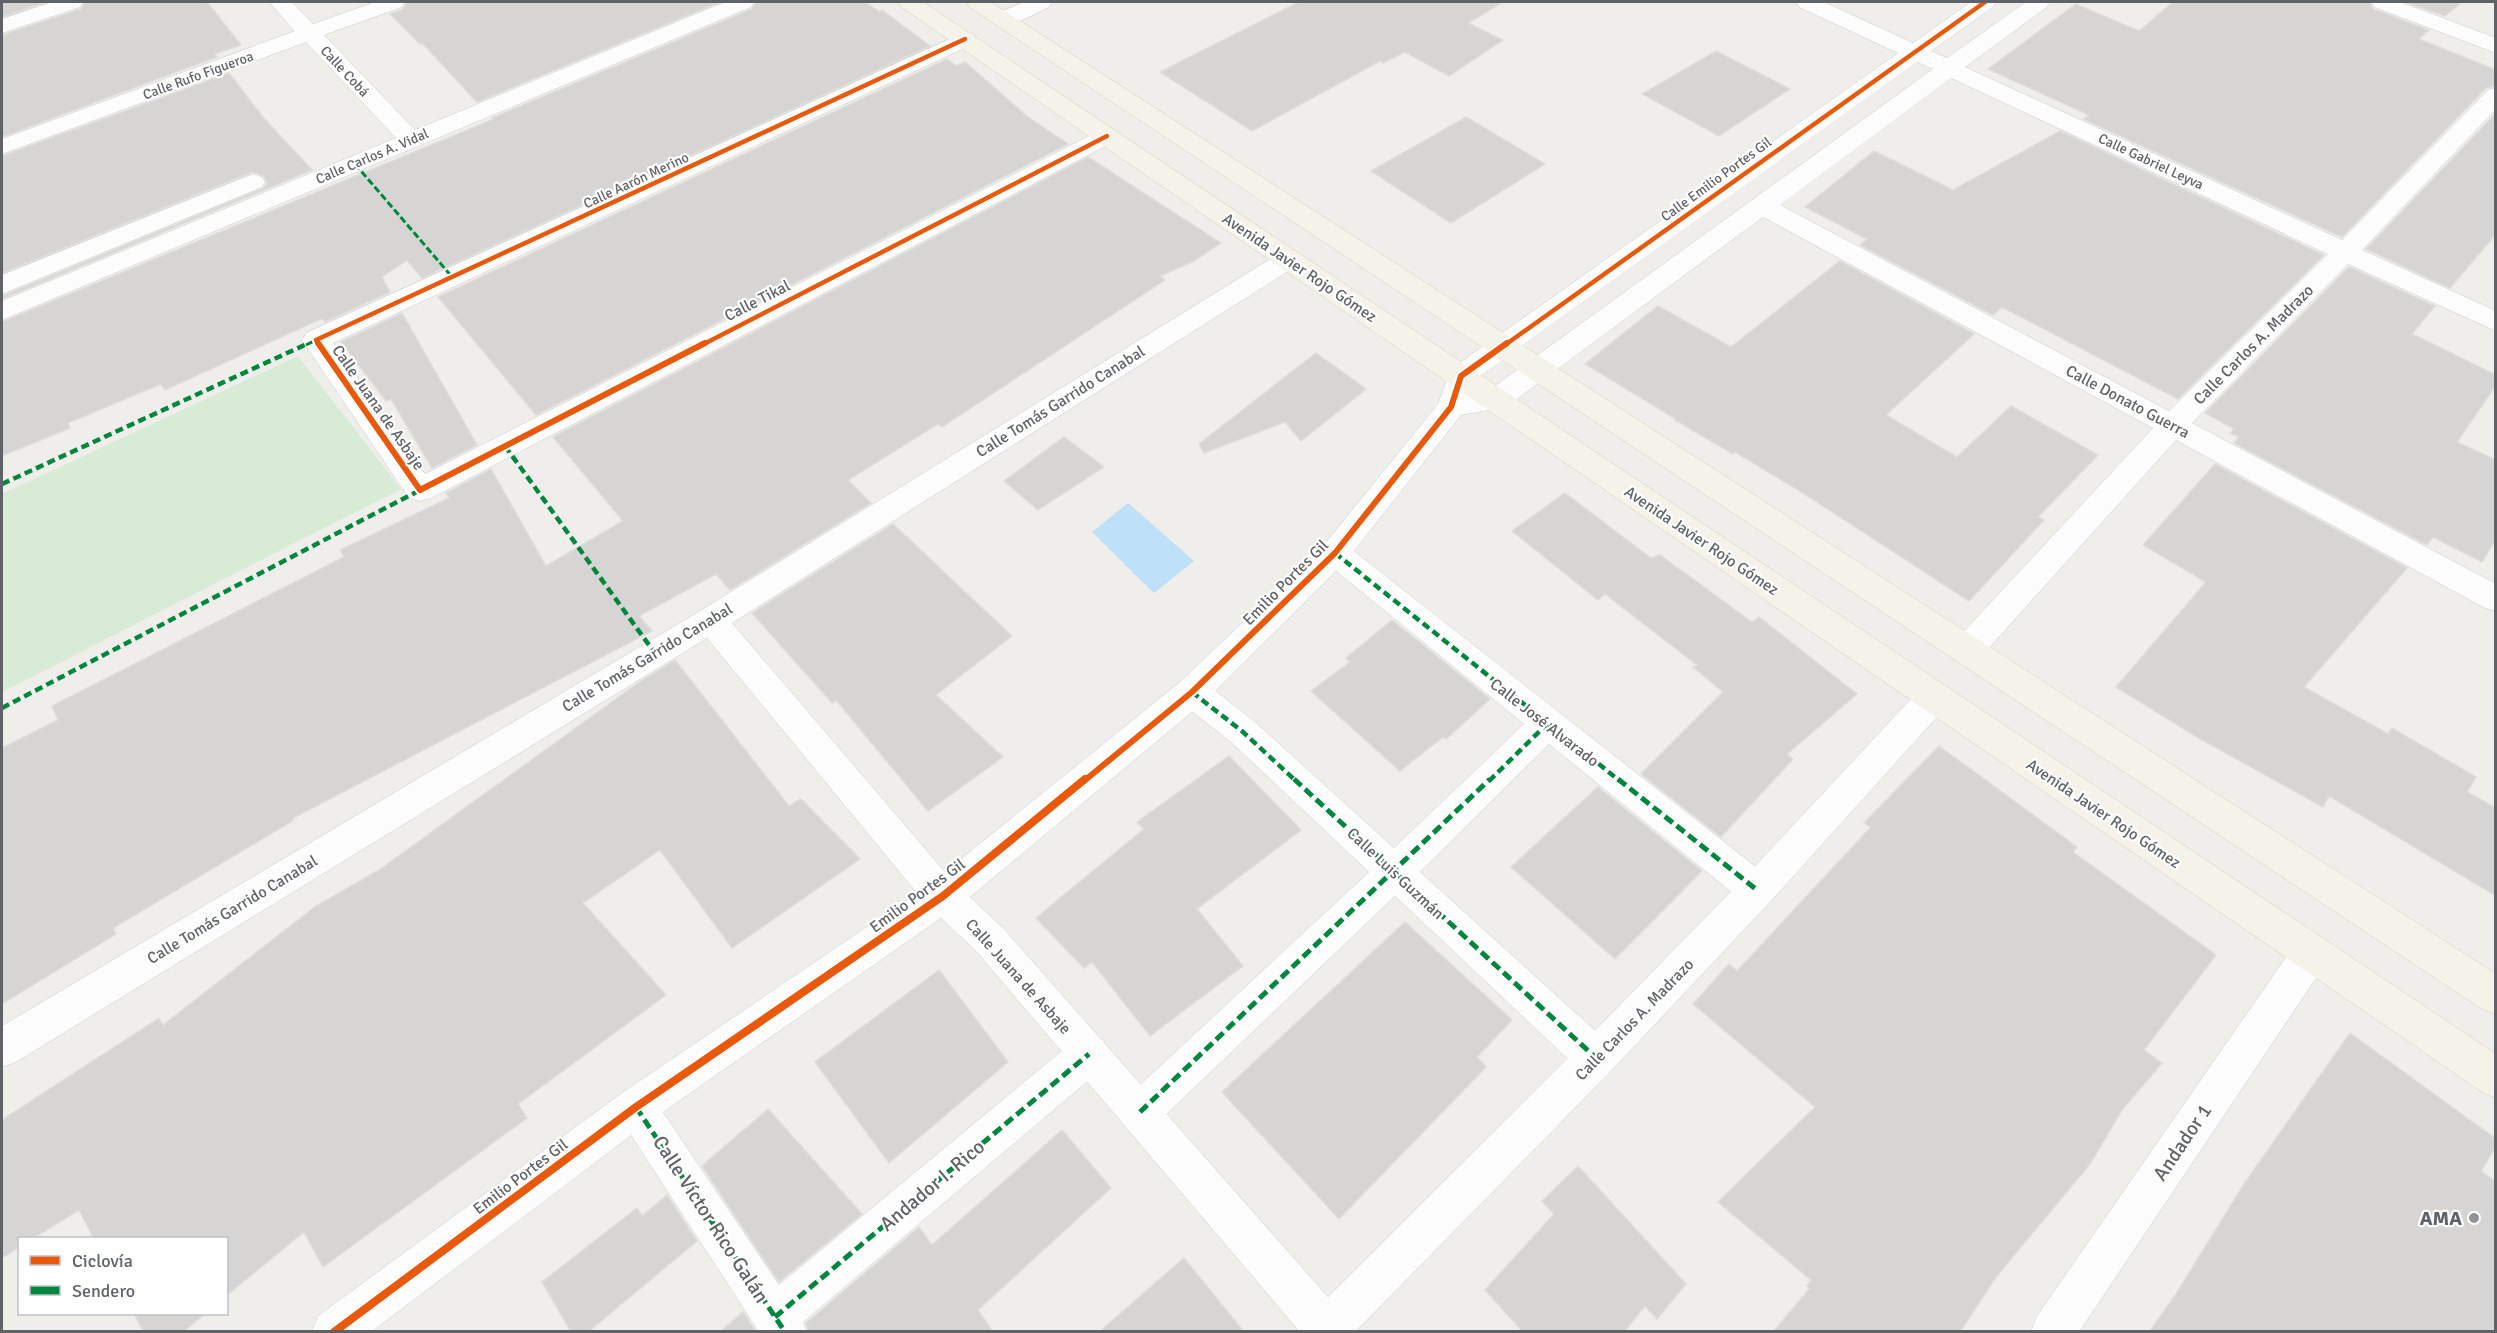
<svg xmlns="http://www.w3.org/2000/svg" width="2497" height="1333" font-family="Signika,sans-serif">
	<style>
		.green { fill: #d8ebd6 }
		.water { fill: #bfe0f9 }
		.building { fill: #d6d5d3; stroke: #deddd9; stroke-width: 1.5 }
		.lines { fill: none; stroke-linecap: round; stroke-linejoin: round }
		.pedestrian-casing { stroke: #cbcccc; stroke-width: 1 }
		.minor-casing { stroke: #cbcccc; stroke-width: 1 }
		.primary-casing { stroke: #d7ceb8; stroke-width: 1 }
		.pedestrian { fill: #fdfcfc; fill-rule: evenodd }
		.minor { fill: #fdfcfc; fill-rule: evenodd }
		.primary { fill: #f4f2e9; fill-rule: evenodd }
		.quiet-far2 { stroke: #00873e; stroke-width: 3; stroke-dasharray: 7 3; stroke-linecap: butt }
		.quiet-far1 { stroke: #00873e; stroke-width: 4.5; stroke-dasharray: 8 4.5; stroke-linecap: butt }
		.quiet { stroke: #00873e; stroke-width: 5; stroke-dasharray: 10 5; stroke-linecap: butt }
		.cycleway-far2-casing { stroke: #fff; stroke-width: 8 }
		.cycleway-far1-casing { stroke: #fff; stroke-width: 10 }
		.cycleway-casing { stroke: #fff; stroke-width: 11 }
		.cycleway-far2 { stroke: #e8590c; stroke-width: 4.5 }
		.cycleway-far1 { stroke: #e8590c; stroke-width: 6 }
		.cycleway { stroke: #e8590c; stroke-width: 8 }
		.poi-dot { fill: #919496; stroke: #fff; stroke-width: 2 }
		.labels { text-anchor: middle; stroke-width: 4.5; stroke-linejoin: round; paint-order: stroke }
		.far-street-label { font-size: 14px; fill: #5f6368; stroke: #fff }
		.street-label { font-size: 16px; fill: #5f6368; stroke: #fff }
		.near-street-label { font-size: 20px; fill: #5f6368; stroke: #fff }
		.near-poi-label { font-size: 20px; font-weight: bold; fill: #5f6368; stroke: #fff; text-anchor: end }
	</style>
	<rect width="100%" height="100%" fill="#efeeea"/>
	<path class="green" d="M298,356L401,489L2,692V494Z"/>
	<path class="water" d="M1128,503L1194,561L1154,593L1092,532Z"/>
	<path class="building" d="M2,2H46L2,17Z
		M85,2H207L241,45L215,54L217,57L2,137V35L81,9Z
		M407,2H720L477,102L422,43L420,44L390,14L403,9Z
		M756,2H865L880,12L882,10L930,46L422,278L407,260L382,277L390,292L325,322L323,318L165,390L161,384L68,423L70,428L2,456V322L494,119L492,118L752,9Z
		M1299,2H1503L1468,23L1503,40L1449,76L1405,52L1383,63L1380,61L1252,131L1160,72Z
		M2173,2H2369L2373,9L2429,30L2419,39L2496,70V86L2486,88L2342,237L2083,119L2089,115L1988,69L2076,4L2139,31Z
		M2405,2H2462L2445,16Z
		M1716,51L1790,89L1719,136L1642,94Z
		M947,59L957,66L965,62L1028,117L1068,144L536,415L438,297Z
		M229,73L262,116L312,170L2,299V296L264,188L267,183L264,176L252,172L2,273V156Z
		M2496,113V234L2450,288L2366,249Z
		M1466,117L1545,164L1451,223L1371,171Z
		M2060,131L2324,255L2178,399L2002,307L1993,315L1860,245L1867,239L1805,207L1874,151L1953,190Z
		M1088,157L1221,243L1192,262L1160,276L1165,280L942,427L938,424L848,480L871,503L730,590L716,574L639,616L652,631L293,818L294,820L113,928L116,934L2,1004V748L58,720L52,706L344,557L340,550L449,498L446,493L491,469L546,566L623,521L553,437Z
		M1840,261L1974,334L1886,415L1957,457L2011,406L2098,455L2038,517L2044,520L1969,601L1803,493L1735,452L1733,454L1675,420L1676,419L1585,364L1658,306L1731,347Z
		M2349,267L2435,306L2412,334L2496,375V385L2457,442L2496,460V539L2482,562L2433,537L2427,545L2234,443L2239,437L2230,433L2234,429L2205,413Z
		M402,313L477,445L432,468L391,399L386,401L341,342Z
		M1316,353L1366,389L1301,441L1285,422L1204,453L1199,444Z
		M1064,437L1104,467L1038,510L1004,481Z
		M2215,464L2407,568L2304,687L2388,734L2392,728L2476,777L2467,792L2496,808V896L2329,796L2323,807L2197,737L2116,687L2206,582L2143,545Z
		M1565,493L1651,558L1660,555L1752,622L1759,617L1857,694L1787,754L1793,759L1721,837L1641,774L1723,692L1693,667L1697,665L1605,594L1598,600L1512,531Z
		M893,524L1012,636L936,695L1003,757L928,811L836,700L832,703L752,613Z
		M1392,620L1490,699L1446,739L1443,737L1400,771L1311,691L1350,662L1346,658Z
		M675,660L789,806L801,799L860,859L732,948L660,850L583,903L666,995L518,1104L527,1118L323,1267L304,1232L226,1296V1239H94L79,1210L32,1239H20V1246L2,1258V1120L159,1018L163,1025L316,906L379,870L641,681Z
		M1939,746L2077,847L2073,852L2216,955L2144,1050L2162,1063L2122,1110L2090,1164L1996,1277L1960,1332H1773L1810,1288L1807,1286L1811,1280L1718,1202L1815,1107L1693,1004L1729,964L1737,971L1871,827L1864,823Z
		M1229,756L1301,830L1197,909L1243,966L1150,1036L1092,962L1084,968L1036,918L1144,829L1137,822Z
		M1598,787L1702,871L1615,959L1511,867Z
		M1405,922L1512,1020L1477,1057L1486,1067L1339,1219L1222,1092Z
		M939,970L1008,1062L889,1163L815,1062Z
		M2350,1033L2496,1139V1146L2481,1171L2496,1182V1332H2149L2176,1294L2244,1184Z
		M768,1109L862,1214L779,1282L702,1166Z
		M1062,1130L1111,1188L978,1310L993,1332H809L806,1323L919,1227L932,1245Z
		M1578,1166L1686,1284L1657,1319L1645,1306L1624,1332H1523L1485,1290L1554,1214L1542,1201Z
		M667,1195L697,1241L588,1332H571L542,1282L637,1208L642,1216Z
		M1184,1258L1244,1332H1099Z
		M743,1312L756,1332H720Z
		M134,1314H205L183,1332H144Z"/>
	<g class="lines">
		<g class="pedestrian-casing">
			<path id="pedestrian" d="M1335,541L1346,545L1770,878L1775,890L1770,902L1757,907L1744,902L1549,744L1420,872L1610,1044L1616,1058L1610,1072L1596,1077L1582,1072L1395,896L1154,1126L1140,1132L1126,1126L1120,1112L1126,1098L1369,872L1231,742L1180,702L1175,692L1180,682L1192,678L1204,682L1255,722L1394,848L1524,724L1324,561L1319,553L1324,545Z
				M1089,1035L1103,1040L1109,1054L1103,1068L803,1322L807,1332H759L622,1121L616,1107L622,1093L636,1087L650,1093L779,1285L1075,1040Z"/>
		</g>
		<g class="minor-casing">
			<path id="minor" d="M52,2H83L80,7L2,33V19Z
				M269,2H292L313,24L375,2H405L402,7L324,35L415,130L725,2H754L751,7L2,320V301L396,138L306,42L2,154V139L295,31Z
				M1024,2H1052L1049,7C1033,14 1014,28 996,24L993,19L996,14Z
				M1796,2H1824L1913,43L1971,2H1996L1993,7L1931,51L1947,58L2026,2H2050L2047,7L1965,67L2342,240L2488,90L2496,88V109L2362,250L2496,311V331L2348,264L2192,423L2496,584V611L2485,608L2176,440L1979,659L1967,663L1955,659L1951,650L1955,641L2153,428L1763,217L1506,407L1461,415L1346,561L1204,702L970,897L1003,928L1328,1297L1582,1044L1744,878L1922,687L1934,683L1946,687L1951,697L1946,707L1770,902L1610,1072L1355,1332H1300L977,952L941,918L650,1121L371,1332H312L318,1316L622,1093L917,893L707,638L16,1062L2,1067V1026L700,611L1280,253L1289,251L1298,253L1302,259L1298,265L732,623L945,872L1180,682L1324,545L1438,404L1451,369L1898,53L1799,7ZM1917,62L1933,69L1488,391L1469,394L1473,381ZM1951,78L2328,254L2169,411L1780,205Z
				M2371,2H2400L2496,38V53L2374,7Z
				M965,32L973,34L976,39L973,44L333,343L425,474L1099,131L1107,129L1115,131L1119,136L1115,141L431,498L420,501L409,498L302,340L306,333Z
				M253,174L262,177L265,182L262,187L2,294V275Z
				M2311,935L2324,940L2330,953L2324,966L2079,1332H2031L2037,1316L2298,940Z"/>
		</g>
		<g class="primary-casing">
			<path id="primary" d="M898,2H923L2496,1054V1098L2482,1092L901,7Z
				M966,2H991L2496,974V1014L2482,1009L969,7Z"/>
		</g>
		<use href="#pedestrian" class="pedestrian"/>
		<use href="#minor" class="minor"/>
		<use href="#primary" class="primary"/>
		<path class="quiet-far2" d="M355,164L453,278
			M306,345L316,340"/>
		<path class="quiet-far1" d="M505,446L654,652
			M2,484L309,343
			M1335,553L1620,781
			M1192,692L1243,732L1296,781
			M2,708L420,490
			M1489,781L1547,724"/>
		<path class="quiet" d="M1294,779L1596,1058
			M1618,779L1757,890
			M636,1107L785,1332
			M1140,1112L1490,779
			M775,1317L1089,1054"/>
		<g class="cycleway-far2-casing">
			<path id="cycleway-far2" d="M319,345L316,340L965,39
				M702,345L1107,136
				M1505,345L1985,2"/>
		</g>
		<g class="cycleway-far1-casing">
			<path id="cycleway-far1" d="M318,343L420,490L705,343
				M1084,781L1192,692L1335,553L1451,407L1461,376L1507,343"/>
		</g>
		<g class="cycleway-casing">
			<path id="cycleway" d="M334,1332L636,1107L943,896L1085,779"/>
		</g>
		<use href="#cycleway-far2" class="cycleway-far2"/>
		<use href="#cycleway-far1" class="cycleway-far1"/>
		<use href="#cycleway" class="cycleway"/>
	</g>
	<circle class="poi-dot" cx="2474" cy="1218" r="6"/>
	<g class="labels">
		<g class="far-street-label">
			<text transform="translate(345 71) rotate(47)" y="5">Calle Cobá</text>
			<text transform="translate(198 75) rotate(-20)" y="5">Calle Rufo Figueroa</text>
			<text transform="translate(372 156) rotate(-23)" y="5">Calle Carlos A. Vidal</text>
			<text transform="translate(2151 161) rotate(25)" y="5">Calle Gabriel Leyva</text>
			<text transform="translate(1716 179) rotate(-36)" y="5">Calle Emilio Portes Gil</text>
			<text transform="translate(636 180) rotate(-25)" y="5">Calle Aarón Merino</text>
		</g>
		<g class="street-label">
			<text transform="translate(1300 267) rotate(34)" y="6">Avenida Javier Rojo Gómez</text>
			<text transform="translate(757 300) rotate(-27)" y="6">Calle Tikal</text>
			<text transform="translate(2253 344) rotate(-45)" y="6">Calle Carlos A. Madrazo</text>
			<text transform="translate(1060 401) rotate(-32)" y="6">Calle Tomás Garrido Canabal</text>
			<text transform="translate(2128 401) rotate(28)" y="6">Calle Donato Guerra</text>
			<text transform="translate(379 407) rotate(55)" y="6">Calle Juana de Asbaje</text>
			<text transform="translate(1702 540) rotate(34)" y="6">Avenida Javier Rojo Gómez</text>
			<text transform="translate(1285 582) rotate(-45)" y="6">Emilio Portes Gil</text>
			<text transform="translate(647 657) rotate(-31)" y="6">Calle Tomás Garrido Canabal</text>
			<text transform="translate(1545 722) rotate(38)" y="6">Calle José Alvarado</text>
			<text transform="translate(2104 813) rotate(34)" y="6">Avenida Javier Rojo Gómez</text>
			<text transform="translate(1396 873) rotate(43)" y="6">Calle Luis Guzmán</text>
			<text transform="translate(917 895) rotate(-36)" y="6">Emilio Portes Gil</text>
			<text transform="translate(232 909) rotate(-31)" y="6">Calle Tomás Garrido Canabal</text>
			<text transform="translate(1019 976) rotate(48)" y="6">Calle Juana de Asbaje</text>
			<text transform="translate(1634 1019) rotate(-46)" y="6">Calle Carlos A. Madrazo</text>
			<text transform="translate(520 1176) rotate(-37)" y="6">Emilio Portes Gil</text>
		</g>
		<g class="near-street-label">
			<text transform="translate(2182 1142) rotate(-56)" y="7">Andador 1</text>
			<text transform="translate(932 1185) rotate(-40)" y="7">Andador I. Rico</text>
			<text transform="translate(711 1219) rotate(57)" y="7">Calle Víctor Rico Galán</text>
		</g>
		<g class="near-poi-label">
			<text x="2462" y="1225">AMA</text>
		</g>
	</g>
	<rect width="2497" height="1333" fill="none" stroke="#5f6368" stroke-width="6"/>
	<rect x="18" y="1237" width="210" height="78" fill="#ffffff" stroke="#bfc1c3" stroke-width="1.5"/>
	<rect x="30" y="1256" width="30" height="9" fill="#e8590c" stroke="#bfc1c3" stroke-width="1.5"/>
	<text x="72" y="1267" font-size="18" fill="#5f6368">Ciclovía</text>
	<rect x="30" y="1286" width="30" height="9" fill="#00873e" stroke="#bfc1c3" stroke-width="1.5"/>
	<text x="72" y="1297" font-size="18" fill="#5f6368">Sendero</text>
</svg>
